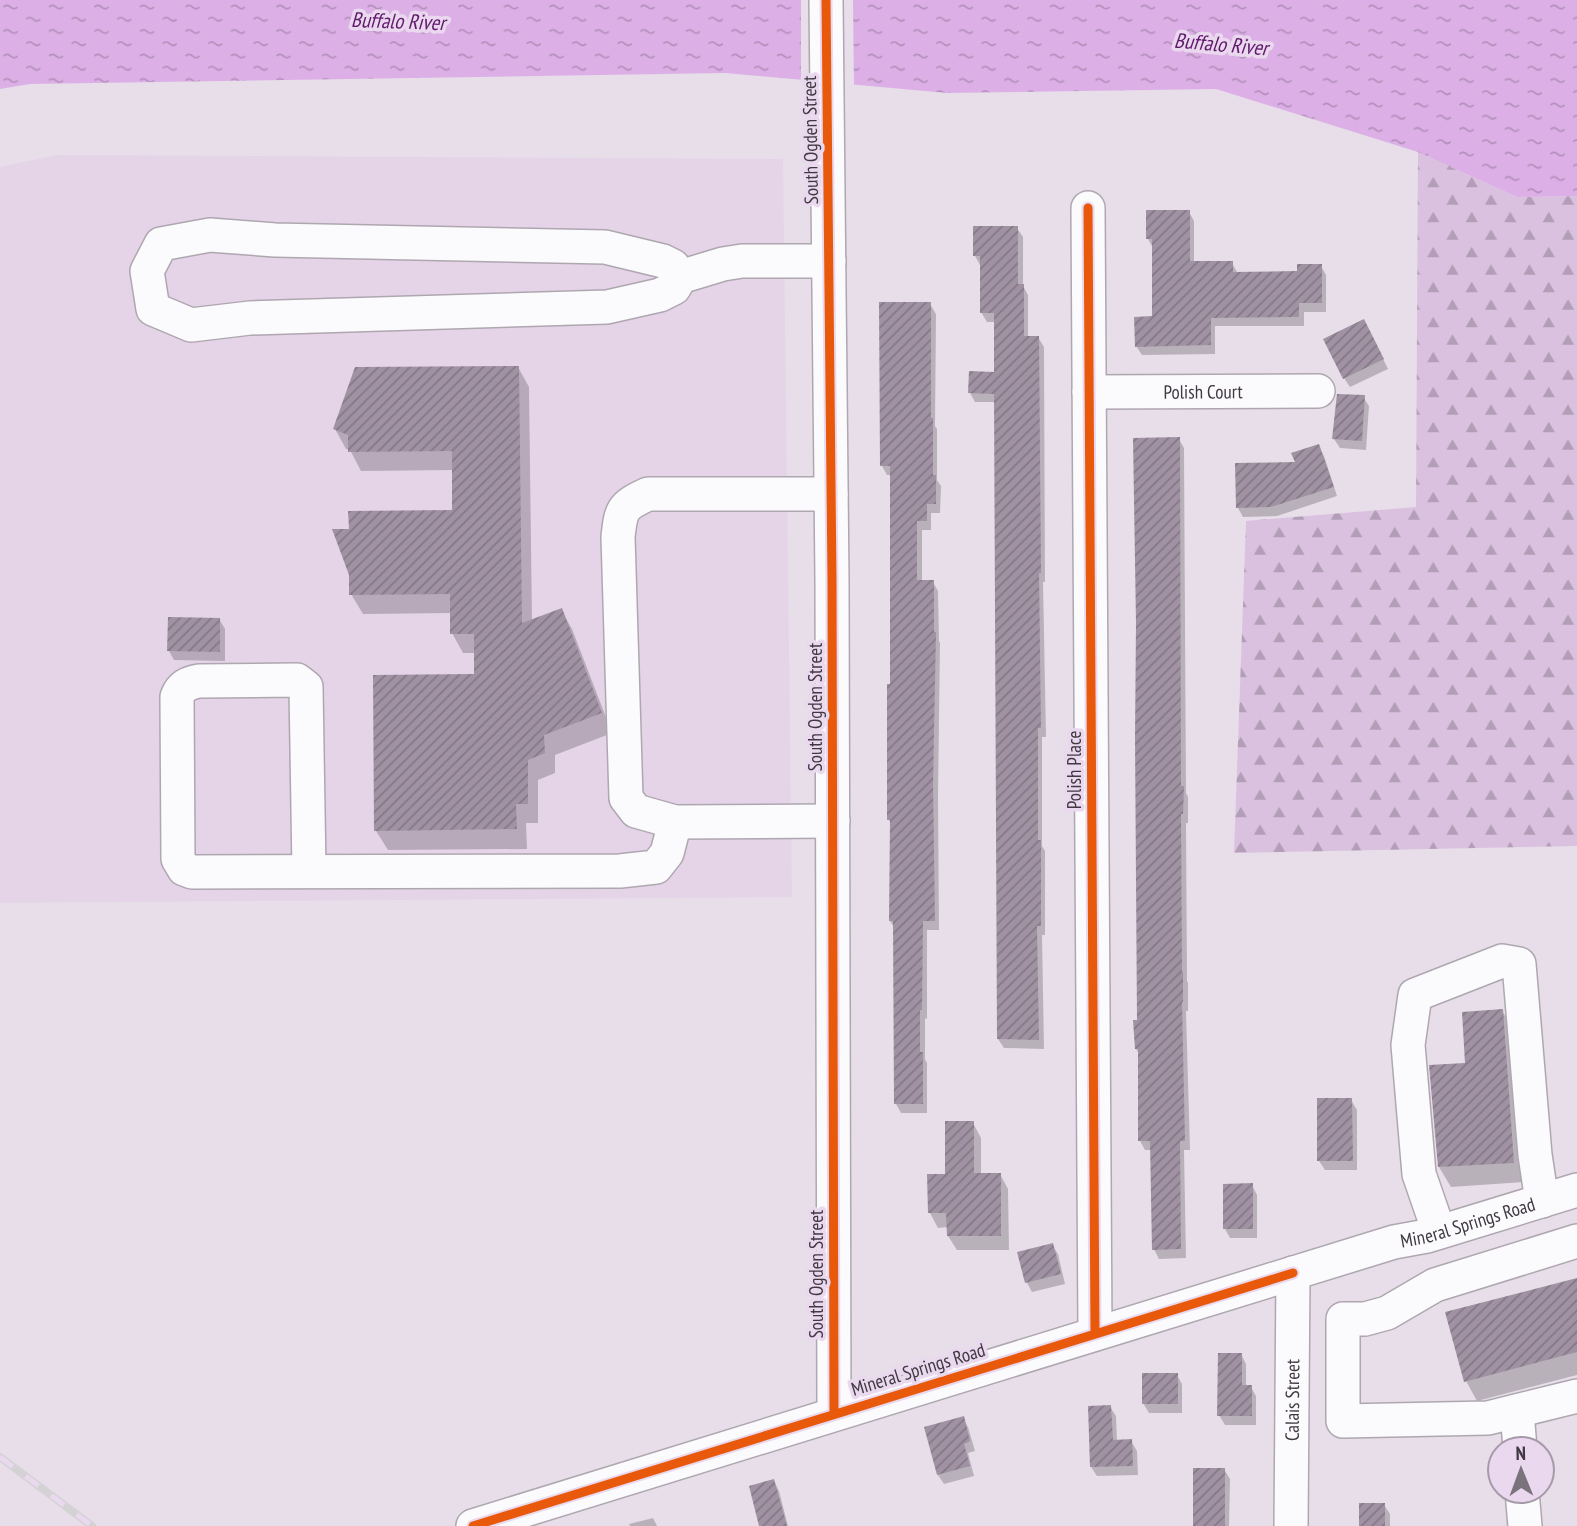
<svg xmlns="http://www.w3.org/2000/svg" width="1577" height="1526" viewBox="0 0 1577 1526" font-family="'PT Sans Narrow',sans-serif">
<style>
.built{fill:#e5d4e8}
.forest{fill:url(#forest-firs)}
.water{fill:url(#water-ripples)}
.pier{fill:#e7dee9}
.shadow{fill:#0003}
.building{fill:url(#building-hatch)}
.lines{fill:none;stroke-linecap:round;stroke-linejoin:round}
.minor-casing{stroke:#aea7b0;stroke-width:36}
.minor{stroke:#fbfafc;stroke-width:33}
.rail-casing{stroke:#d5d2d5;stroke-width:8}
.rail{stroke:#ead9ee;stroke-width:5;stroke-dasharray:16;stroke-linecap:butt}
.cycleway-casing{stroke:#ead9ee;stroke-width:13}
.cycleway{stroke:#e8590c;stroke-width:9}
.labels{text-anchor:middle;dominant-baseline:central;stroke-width:7;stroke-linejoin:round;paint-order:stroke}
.street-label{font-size:19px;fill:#403941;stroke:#ead9ee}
.water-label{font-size:21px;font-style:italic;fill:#60196d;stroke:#ead9ee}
</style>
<defs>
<pattern id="forest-firs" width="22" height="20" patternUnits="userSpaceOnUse" patternTransform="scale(1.75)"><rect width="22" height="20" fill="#dbc1e0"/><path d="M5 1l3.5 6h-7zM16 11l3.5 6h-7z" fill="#b39eb7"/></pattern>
<pattern id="water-ripples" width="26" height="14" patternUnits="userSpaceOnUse" patternTransform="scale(1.75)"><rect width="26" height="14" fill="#dcb0e6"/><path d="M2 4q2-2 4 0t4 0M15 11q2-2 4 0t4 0" fill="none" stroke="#b490bc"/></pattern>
<pattern id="building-hatch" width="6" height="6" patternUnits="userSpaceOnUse" patternTransform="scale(1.75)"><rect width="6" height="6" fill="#a092a3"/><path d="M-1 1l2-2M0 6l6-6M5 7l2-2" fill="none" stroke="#847886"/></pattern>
</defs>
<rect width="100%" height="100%" fill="#e7dee9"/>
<path class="built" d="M57,155L783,159L792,897L0,903V167Z"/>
<path class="forest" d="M1418,152L1517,197L1577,196V846L1234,853L1246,521L1416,507Z"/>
<path class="water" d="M0,0H1577V196L1517,197L1418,152L1216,89L947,93L725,73L30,84L0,89Z"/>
<path class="pier" d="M801,0H853L854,88L801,84Z"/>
<path class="shadow" d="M1189,212L1194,221V263H1232L1237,272L1299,273L1321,266L1326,275V312H1304V326H1215V354L1142,355L1136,346L1154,318L1153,248L1148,239Z
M1017,228L1023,237V286L1028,295V337H1038L1044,347L1045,582H1043L1046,737H1042V846L1045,851V935H1042L1044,1049L1004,1048L998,1039L996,402H975L970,393L995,374V322H987L981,312L980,265L975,256Z
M930,304L936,314L935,426L937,429V480L941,486L940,513H931V530H922V582H933L938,591L939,641L940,643L938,795L939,930H927V1019L925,1018V1059L927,1063V1113H901L896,1104L895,929L890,921L891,824L889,820L892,686V475H887L882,466Z
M1369,330L1388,369L1350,387L1344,378Z
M518,367L529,387L532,621L561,610L572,629L612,733L555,755V773L538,780V823H526L527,849L388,850L376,831L476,675V653H463L452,633V613L363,614L351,594L350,531L454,512V470L361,471L350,450L346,449L335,429Z
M1363,397L1369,406L1366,450L1340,448L1334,439Z
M1179,439L1184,448L1186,793L1188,797V823H1186L1187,981L1188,983V1011H1186L1190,1150H1184L1186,1258L1159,1259L1154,1249L1152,1150H1145L1140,1141V1055L1136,1049Z
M1318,446L1324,456L1337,496L1277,516L1243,517L1238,508L1297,464Z
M219,619L225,629V661L174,660L169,651Z
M1502,1011L1514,1030L1524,1182L1451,1187L1439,1167L1467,1064Z
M1351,1100L1357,1110V1170H1325L1319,1161Z
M973,1123L981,1138V1174H1000L1008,1189L1009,1250H957L948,1236V1227L938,1228L930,1213Z
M1252,1185L1257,1195V1238H1230L1225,1229Z
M1052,1245L1058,1254L1065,1284L1032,1292L1027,1283L1019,1253Z
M1577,1280V1375L1477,1401L1466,1381Z
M1241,1354L1246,1364V1387H1251L1256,1396V1425H1225L1219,1415Z
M1177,1375L1182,1384V1413H1149L1143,1403Z
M1110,1407L1116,1416L1117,1442L1131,1441L1137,1451L1138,1475L1097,1476L1091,1467Z
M963,1418L968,1427L975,1451L968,1453L974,1476L944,1484L938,1475L926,1428Z
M1224,1469L1230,1479L1229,1526H1194Z
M774,1481L779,1491L788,1526H761Z
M1384,1505L1390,1514V1526H1361Z
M653,1518L657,1526H630L629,1524Z"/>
<path class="building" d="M1146,210H1190V261H1233V272L1297,271V264H1322V303H1299V317L1211,318V345L1135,347L1134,317L1152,316V239H1146Z
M973,226H1018V284H1024V336H1039L1041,573H1039L1041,728H1038V840H1041V926H1037L1039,1040L997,1039L994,394L968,393L969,371L994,372V313H980V256H973Z
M879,302H931V418H933V475H936V504H927V521H917V580H934V632H936L933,784L935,921H923L922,1010H920V1052H923V1104H894L893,921H889L890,820H887V684H890V466H880Z
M1364,319L1384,359L1343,379L1323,339Z
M519,366L522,623L562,608L602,713L544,735L545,753L528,760V804H516L517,829L374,831L373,675L474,674V634H450V594L349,595V575L332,529H349L348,511L452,510V451L348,452V435L333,429L355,367Z
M1337,394L1365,395L1362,441L1332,439Z
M1180,437L1181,786H1184L1183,814H1181L1182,972H1183V1002H1182L1185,1141H1180L1181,1249L1152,1250L1150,1141H1138V1049H1135L1133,1020H1137L1135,738L1136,623L1133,438Z
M1319,444L1334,487L1271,507L1236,508L1235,463L1295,462L1291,453Z
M168,617L220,618V652L167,651Z
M1503,1009L1514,1163L1438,1167L1429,1065L1465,1063L1462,1012Z
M1317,1098H1352L1353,1161H1317Z
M945,1121H974V1173H1001V1236H947L946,1213H928L927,1174H945Z
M1253,1183V1229H1223V1184Z
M1053,1243L1061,1274L1025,1283L1017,1252Z
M1577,1278V1352L1464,1382L1445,1312Z
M1218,1353H1242V1385H1252V1416H1217Z
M1142,1373H1178V1404H1142Z
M1111,1405L1113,1440L1132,1439L1133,1466L1090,1467L1088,1406Z
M964,1416L970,1441L964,1444L970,1466L937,1475L924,1427Z
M1193,1468H1225V1526H1193Z
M774,1479L787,1526H759L749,1486Z
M1359,1503H1385V1526H1359Z"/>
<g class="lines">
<g class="minor-casing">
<g id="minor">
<path d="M826,0L832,580L834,1413"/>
<path d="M1088,208L1095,1333"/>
<path d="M680,277L673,266L663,261L605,247L275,240L210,235L161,244L147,271L153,309L191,325L250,318L607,307L660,295L674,288L680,277L723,264L742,261H829"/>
<path id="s1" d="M1089,392L1318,391"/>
<path d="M831,494H648C622,506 621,509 618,537L626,798L636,811L675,822L833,821"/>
<path d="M309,871L306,687L297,680L199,681C188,683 181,686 177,697L178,859L184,869L192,872L620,871L656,867L667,853L675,822"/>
<path d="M1439,1232L1419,1174L1408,1045L1415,995L1502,961L1519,964L1535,1155L1542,1201"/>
<path d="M1577,1241L1435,1285L1387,1313L1365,1319H1343V1421L1488,1418L1577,1396"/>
<path d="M1517,1411L1520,1449"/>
<path d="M1522,1491L1525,1526"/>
<path id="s2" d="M473,1526L1394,1242L1427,1236L1577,1190"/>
<path id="s3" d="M1291,1526L1293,1273"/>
</g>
</g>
<use href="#minor" class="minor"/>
<g class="rail-casing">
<path id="rail" d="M0,1457L92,1526"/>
</g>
<use href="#rail" class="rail"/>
<g class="cycleway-casing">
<path id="cycleway" d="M826,0L832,580L834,1413
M1088,208L1095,1333
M473,1526L1293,1273"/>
</g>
<use href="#cycleway" class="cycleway"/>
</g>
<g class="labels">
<g class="street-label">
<text transform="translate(810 140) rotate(-91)">South Ogden Street</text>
<text stroke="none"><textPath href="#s1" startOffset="114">Polish Court</textPath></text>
<text transform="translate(815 707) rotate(-90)">South Ogden Street</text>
<text transform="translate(1074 770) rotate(-90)">Polish Place</text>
<text stroke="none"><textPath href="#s2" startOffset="1040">Mineral Springs Road</textPath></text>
<text transform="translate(816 1274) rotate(-90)">South Ogden Street</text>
<text transform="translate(918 1369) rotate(-17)">Mineral Springs Road</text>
<text stroke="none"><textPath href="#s3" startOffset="126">Calais Street</textPath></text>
</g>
<g class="water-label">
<text transform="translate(398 21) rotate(2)">Buffalo River</text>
<text transform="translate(1221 44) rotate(5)">Buffalo River</text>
</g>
</g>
<g transform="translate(1521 1470) rotate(359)"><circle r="33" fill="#ead9ee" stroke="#a699a9" stroke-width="2"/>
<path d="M0-5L12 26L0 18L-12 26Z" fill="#7a737c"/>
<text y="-10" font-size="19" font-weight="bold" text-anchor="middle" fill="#403941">N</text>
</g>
</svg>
